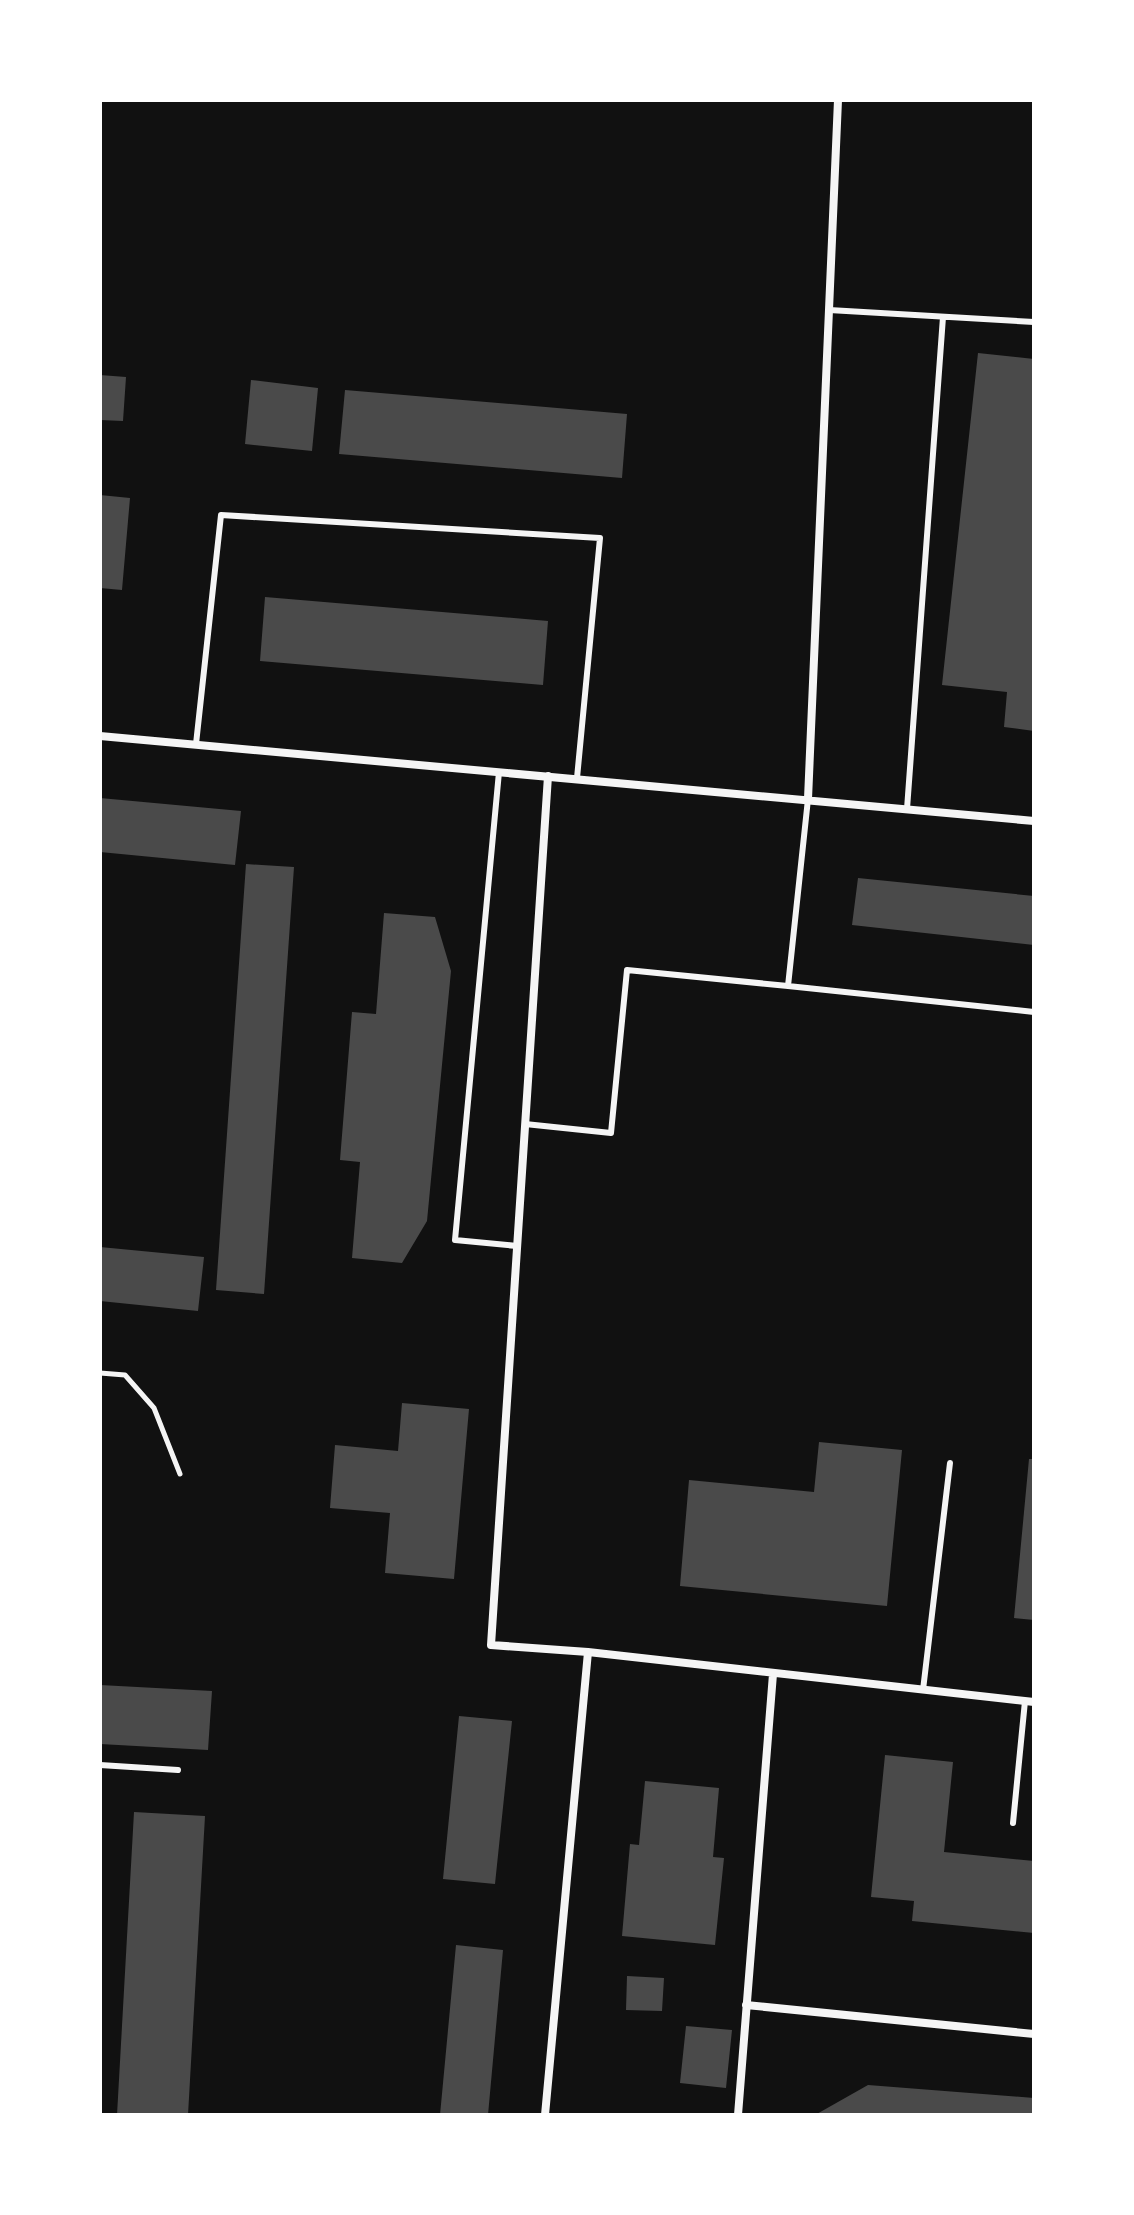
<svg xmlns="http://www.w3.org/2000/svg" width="1134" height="2215" viewBox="0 0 1134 2215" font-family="Mulish,sans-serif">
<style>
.building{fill:#4a4a4a}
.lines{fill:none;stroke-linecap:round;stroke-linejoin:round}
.path{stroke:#f5f5f5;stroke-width:5}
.service{stroke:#f5f5f5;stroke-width:6}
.minor{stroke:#f5f5f5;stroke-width:8}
</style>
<rect width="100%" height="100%" fill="#111"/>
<path class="building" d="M978,353L1034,359V731L1004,727L1007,692L942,685Z
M100,375L126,377L123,421L100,420Z
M251,380L318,388L312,451L245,444Z
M345,390L627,414L622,478L339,454Z
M100,495L130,498L122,590L100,588Z
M265,597L548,621L543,685L260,661Z
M100,798L241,811L235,865L100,852Z
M246,864L294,867L264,1294L216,1290Z
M858,878L1034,896V945L852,925Z
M384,913L435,917L451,971L427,1221L402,1263L352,1258L360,1162L340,1160L352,1012L376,1014Z
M100,1247L204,1257L198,1311L100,1301Z
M402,1403L469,1409L454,1579L385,1573L390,1513L330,1508L335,1445L398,1451Z
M819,1442L902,1450L887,1606L680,1586L689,1480L814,1492Z
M1029,1459H1034V1620L1014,1618Z
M100,1685L212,1691L208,1750L100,1744Z
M459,1716L512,1721L495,1884L443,1879Z
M885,1755L953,1762L944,1852L1034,1861V1933L912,1921L914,1901L871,1897Z
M645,1781L719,1788L713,1857L724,1858L715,1945L622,1936L630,1844L639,1845Z
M134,1812L205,1816L188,2115H117Z
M456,1945L503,1950L488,2115H440Z
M627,1976L664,1978L662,2011L626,2010Z
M686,2026L732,2030L726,2088L680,2083Z
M868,2085L1034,2098V2115H815Z"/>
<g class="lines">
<path class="path" d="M100,1373L125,1375L154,1408L180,1474"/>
<path class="service" d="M829,310L1034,322
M196,744L221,515L600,538L577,778
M499,772L455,1240L517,1246
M808,799L788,986L1034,1012
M907,809L943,317
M525,1124L611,1133L627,970L788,986
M923,1690L950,1463
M100,1765L178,1770
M1013,1823L1025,1701"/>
<path class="minor" d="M100,736L1034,821
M548,776L491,1645L588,1652L1034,1702
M808,799L838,100
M746,2005L1034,2034
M545,2115L588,1652
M738,2115L773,1674"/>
</g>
<rect width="1134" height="2215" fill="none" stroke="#ffffff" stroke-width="204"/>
</svg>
